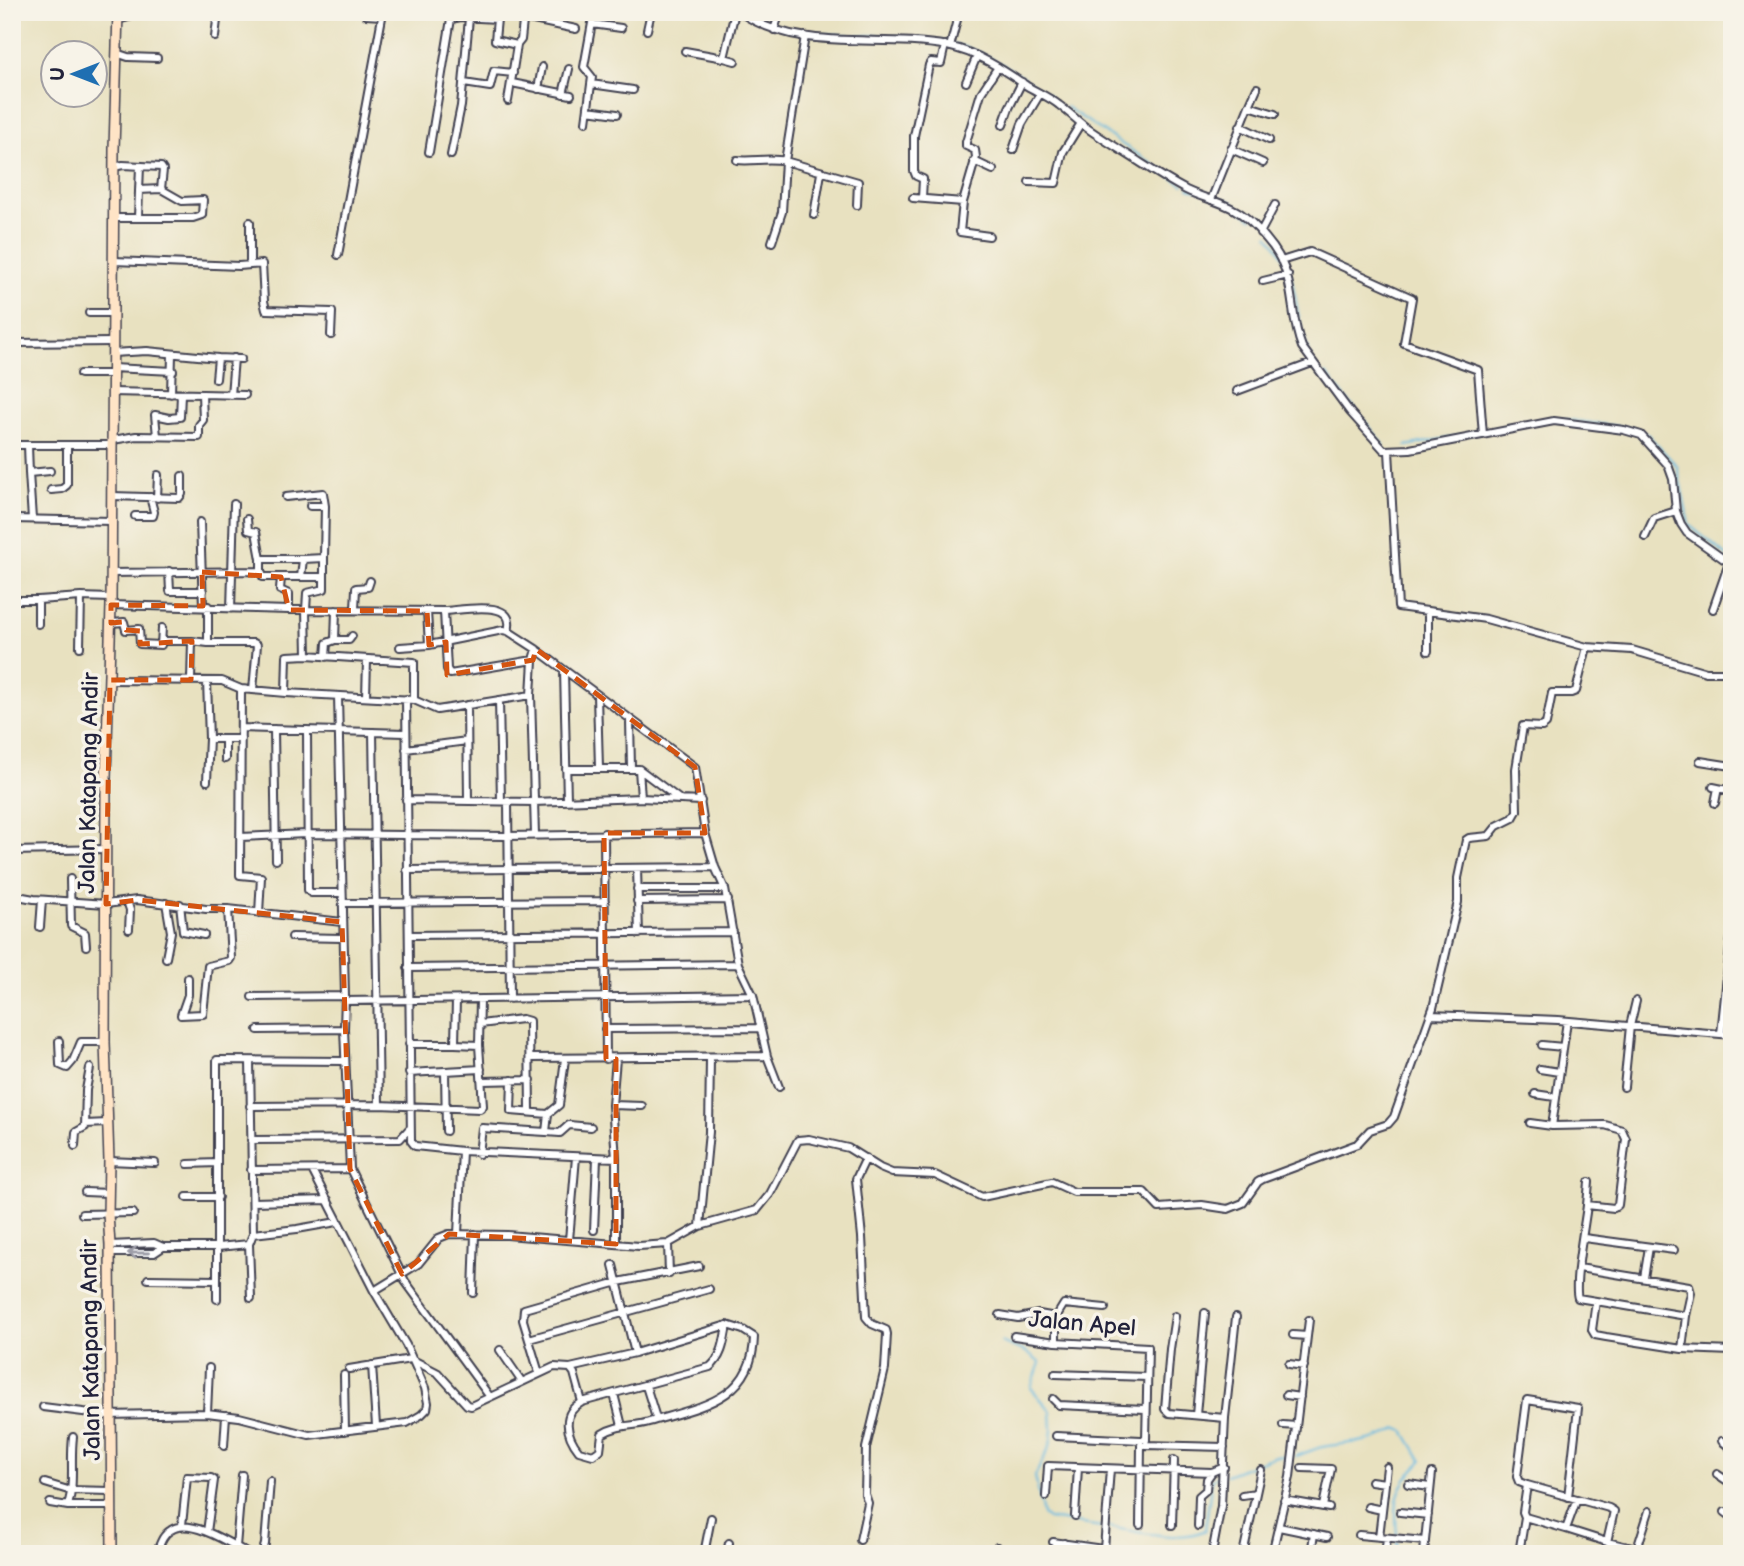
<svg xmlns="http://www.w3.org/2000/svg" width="1744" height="1566" viewBox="0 0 1744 1566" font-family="'Balsamiq Sans',sans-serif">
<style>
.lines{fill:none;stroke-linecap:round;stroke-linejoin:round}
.stream{stroke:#65b9e1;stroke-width:2}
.street-casing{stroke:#403f4f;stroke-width:10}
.secondary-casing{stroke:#403f4f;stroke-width:12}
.street{stroke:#fff;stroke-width:6}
.secondary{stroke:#ffe4c6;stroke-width:9}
.oneway{stroke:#9c9ca7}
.marked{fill:none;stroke:#d45411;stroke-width:5;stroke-dasharray:14 9;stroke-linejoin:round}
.labels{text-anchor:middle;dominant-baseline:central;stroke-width:7;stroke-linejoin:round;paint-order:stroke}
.street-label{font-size:23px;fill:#22223b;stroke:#f7f3e8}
</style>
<rect width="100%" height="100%" fill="#f7f3e8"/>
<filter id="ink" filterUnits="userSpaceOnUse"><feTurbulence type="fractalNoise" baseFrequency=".0143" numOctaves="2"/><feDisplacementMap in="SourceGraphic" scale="14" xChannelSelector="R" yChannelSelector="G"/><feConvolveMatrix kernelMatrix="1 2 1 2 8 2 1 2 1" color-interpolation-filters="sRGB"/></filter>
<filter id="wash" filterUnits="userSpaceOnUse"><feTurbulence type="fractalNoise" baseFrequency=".00686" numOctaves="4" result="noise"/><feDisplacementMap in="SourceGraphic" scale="28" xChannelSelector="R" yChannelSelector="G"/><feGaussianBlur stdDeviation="1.57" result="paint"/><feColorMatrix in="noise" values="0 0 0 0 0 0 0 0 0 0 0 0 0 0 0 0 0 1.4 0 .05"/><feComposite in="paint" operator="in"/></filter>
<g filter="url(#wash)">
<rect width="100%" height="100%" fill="#e8e1c0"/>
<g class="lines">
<path class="stream" d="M750,12L772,25
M808,34L895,36L945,42
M954,44C989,53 1021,75 1050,96
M1066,107L1184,185
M1189,188L1210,194
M1216,196L1232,202L1252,219
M1268,235C1301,270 1291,309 1308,350
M1326,374L1384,445
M1554,418L1630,428L1648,435L1677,466L1689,525L1732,560
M1485,431L1531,422
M1406,446L1480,432
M1001,1342L1026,1352L1040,1363L1031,1388L1051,1411L1052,1430L1050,1446L1035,1476L1043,1515L1048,1519L1102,1527
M1295,1456C1304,1454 1313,1449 1322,1447C1348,1442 1374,1444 1397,1428L1404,1431L1422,1461C1396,1487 1394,1499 1397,1535
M1226,1475L1276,1456L1290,1457
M1108,1527C1136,1531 1180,1543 1205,1530L1212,1479L1220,1476
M1397,1554V1541
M1565,1554L1570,1549H1592L1608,1554"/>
</g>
</g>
<g filter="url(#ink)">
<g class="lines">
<g class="street-casing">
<path id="street" d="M740,12C799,54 880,33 947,46C977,52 1002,69 1027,86C1037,92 1049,97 1059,105C1067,111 1075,118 1083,125C1100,138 1123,151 1141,163C1155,172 1171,182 1186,190C1202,198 1220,201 1235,210C1250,218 1263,234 1273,247C1297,280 1288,313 1302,347L1350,412L1384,450L1410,449L1554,421L1624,430L1641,435L1668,465L1673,479L1676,511L1681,524L1687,533L1732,565
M366,15L382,16
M524,18L576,29
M497,19L495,40L517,45L521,40L524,12
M118,20L146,12
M592,24L621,28
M647,30L651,12
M774,30L780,12
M805,36L785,161L858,182L857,205
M215,37L218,12
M950,47L959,12
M685,51L724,58L735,12
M116,53L128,57L157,58
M724,58L735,61
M966,82L977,56
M464,83L490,87L494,71L513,73
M512,83L571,95
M591,84L633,90
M538,89L542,67
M563,94L569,69
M508,101L517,45
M1249,106L1257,88
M588,110L617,114
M586,122L592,77L584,67L594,12
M1003,125L1009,108L1022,82
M1240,126L1269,140
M1231,149L1263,163
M1013,150L1022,124L1040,94
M429,152L451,19L461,17L497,19L498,12
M451,155L461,106L469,18
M737,160C753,162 769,157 785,161L782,212L772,242
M974,161L993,170
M114,167L123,165L161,167L163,170L161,189
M1029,182L1056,183L1063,152L1081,123
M913,198L963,202L976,157L975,150L966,146V142L981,93L998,67
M922,198L923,179L916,176L914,171V136L929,65L931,62L941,63L945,45
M1211,200L1249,106L1275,114
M963,202L960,232L989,236
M814,215L821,173
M138,217L140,166
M114,218H193L202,215L203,200L182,201L161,189L139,190
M1260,233L1275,205
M338,255L383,12
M114,261L239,266L262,264L264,301L266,310L332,312L331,335
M1281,261L1310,252L1412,298L1404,343L1478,370L1483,435
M250,265V222
M1263,281L1288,275
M89,313H113
M12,343L113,342
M112,353L147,351L218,358L216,379
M218,358L241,359
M112,368L173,371
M80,374H112
M1237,391L1312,363
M112,392L202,394
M171,394L172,354
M231,395L234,358
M157,436L155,415L169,418L180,417L181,394
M113,440L136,436L199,437V425L203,420L202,394L245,395
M12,445H112
M28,445L29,473L50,471
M1389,451L1398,607L1486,619L1587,647L1632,650L1706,672H1732
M29,473L32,519
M51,490L62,489L67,485V445
M112,496L179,498L182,494V476
M286,497L323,493L325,506
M157,498L158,475
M135,516H153L154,512L150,497
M12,519L112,521
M247,519L248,530L256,532L261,559V571
M200,522L203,606
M1645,537L1654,518L1676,511
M324,558V589L307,593L306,610L444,611L447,669L450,674L533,660
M261,559H303
M169,571L170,591H203
M111,573L261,571L263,577H324
M281,577L280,590L289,594V610H306L307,655
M301,577L303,559L324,558L325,506H310
M12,600H38
M111,605L289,610
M231,609L234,504
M355,609L356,588L368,587L370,581
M1713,609L1729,563
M427,611L429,645
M444,611C463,610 518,598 508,631
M111,623L124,622L126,630L139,629L140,644L161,645L162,628
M38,624V600L81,597L111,598
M335,640H349L352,636
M162,641H192
M208,643H254L257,645L253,690
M80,647L81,597
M400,647L429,645L503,630L508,631L536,649L695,767L705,833L715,867L725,889L738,964L753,995L767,1056L779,1087
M1428,651V612
M326,657L327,643L335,640L336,610
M564,671L567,800
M110,680L222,681L241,689L286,693L414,700L437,710L531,695
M191,680L192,641L208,643V606
M207,681L209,739L207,781
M241,689L240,875L261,877L259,913
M286,693L287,656L307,655L414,662V700
M597,695L599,768
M338,696L345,996L344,1029L350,1169L405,1281L490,1397
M366,697L367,660
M406,699L411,1141L415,1146L462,1151
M499,700L501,801
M467,705L468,800
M630,720L631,768
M241,728L405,733
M274,729L276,860
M307,730L308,890L311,893H342
M373,732L379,1105
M209,739H241
M225,740V759
M406,749L467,741
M1700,761L1732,766
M566,769H639L679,799
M639,769L641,798
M1713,787L1732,791
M406,800L534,802L641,798L701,801
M508,801L510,999
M1715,803L1718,788
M604,833L606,1059
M535,835L531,695L533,660L536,649
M240,837L306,834L507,836L705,833
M12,851L106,849
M637,869L639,934
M407,870L715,867
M70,879L71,926L85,933L86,946
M637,889H725
M12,895L34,899L106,904L137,900L206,909H228L231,958L229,961L208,966L203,1014L181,1015L188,995V978
M127,901L130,910L129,929
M637,901L728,900
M166,903L171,932L166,958
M343,903L605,901
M180,904L183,931L204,935
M228,909L342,922
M40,927L42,900
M409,935L733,932
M292,937L342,938
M408,968L738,964
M252,997L345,996
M456,1000L455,1044L479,1045
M345,1001L753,995
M1431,1015L1558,1020L1732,1035
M1567,1021L1552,1126L1605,1125L1622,1130L1626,1139L1618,1205L1614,1208L1587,1205C1585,1224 1573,1284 1578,1298L1686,1316L1691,1293L1689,1286L1579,1268
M480,1024L522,1019L529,1021L530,1112
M605,1029L760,1028
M258,1030L344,1029
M1721,1034L1732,928
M59,1041L60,1065L67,1068L73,1061L81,1042H105
M409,1044H455
M1542,1045L1563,1047
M531,1058L767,1056
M616,1059L612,1105L616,1158
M250,1061L253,1234L249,1244L251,1298
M1540,1069L1559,1072
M445,1071L446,1131
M409,1073L481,1069
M512,1080L511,1111L548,1114L559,1105L565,1059
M482,1081L531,1080
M1624,1087L1630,1026L1636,1001
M1535,1094L1555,1097
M612,1105L642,1106
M250,1106L379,1105L480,1109L483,1106L479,1045L480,1000
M1530,1123L1552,1126
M85,1124L108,1123
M546,1132L560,1133L569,1125L591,1127
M251,1140L400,1139L409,1129
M75,1146L76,1132L85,1127L86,1090L90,1068
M479,1154L482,1128L546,1132L548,1114
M109,1161L155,1163
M188,1164L217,1163
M251,1170L350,1169
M85,1192L108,1193
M187,1197H218
M253,1202L328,1200
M1587,1205L1589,1182
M82,1214L133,1213
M700,1226L709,1132L710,1058
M594,1230L597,1158
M253,1234L297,1229L337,1222
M458,1234L462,1151L616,1158V1244
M1584,1238L1674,1250
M569,1240L576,1157
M668,1244L669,1274
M110,1245L154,1243L163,1247H218L249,1244
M110,1253H154L163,1247
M613,1265L635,1353
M1644,1278L1649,1247
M148,1279L217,1280
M374,1291L418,1264L439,1238L449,1234L507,1235L639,1246L668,1244L700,1226L757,1210L770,1194L798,1140L809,1139L848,1148L880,1168L892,1173L935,1175L982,1197L1052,1182L1074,1192H1144L1159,1208L1202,1205L1228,1209L1243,1203L1258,1182L1263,1179L1357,1144L1370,1130L1388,1124L1394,1117L1433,1008L1458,902V878L1466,840L1469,838L1489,836L1497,826L1513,818L1517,811L1516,769L1523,726L1542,727L1546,724L1552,693H1571L1576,691L1587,647
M473,1293L475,1234
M217,1299V1060L345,1061
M1596,1301L1592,1330L1595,1335L1606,1337L1682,1349L1686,1316
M1000,1315L1018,1318L1039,1314L1056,1317
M1175,1316L1170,1349L1165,1409L1169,1413L1225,1418
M1293,1335L1307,1336
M1014,1336L1056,1342L1148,1347L1146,1440
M529,1339L709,1289
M1056,1342V1317L1064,1304L1105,1308
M1682,1349L1732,1351
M500,1350L522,1382
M1289,1364L1304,1366
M372,1365L376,1426
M349,1369L411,1359L438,1373L467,1405L471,1406L554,1367L570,1368L574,1373L582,1402C561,1413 566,1435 579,1451L593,1455L600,1450L602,1434C617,1424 633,1427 649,1422C699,1407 753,1400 754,1337L743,1330L727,1325L635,1353L570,1368
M539,1373L523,1320L524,1309L618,1282L699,1266
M1055,1374L1147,1377
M344,1375L345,1431
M646,1386L656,1418
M614,1394L622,1426
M1286,1395L1300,1397
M1053,1399L1059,1405L1145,1409
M582,1402L710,1367C723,1356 724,1341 727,1325
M43,1407L107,1415L207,1413L239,1417L309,1435L407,1423L421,1415L427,1409L428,1403L425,1388L406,1345L374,1291L312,1170
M207,1413L209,1368
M1196,1415L1205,1313
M1283,1425L1296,1426
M1056,1436L1141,1440
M73,1437C70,1462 75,1482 68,1506H112
M1722,1441L1732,1449
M1146,1445L1224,1447
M224,1446L226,1415
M1302,1468L1331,1469L1323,1506
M1717,1474L1732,1484
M1371,1481L1385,1483
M45,1483L68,1490L111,1491
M1408,1484L1430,1487
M1527,1485L1609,1508L1614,1511L1607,1542
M1242,1495L1256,1493
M1046,1496L1048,1466L1212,1472L1224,1467
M1577,1499L1566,1529L1607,1542L1658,1554
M1284,1500L1329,1508
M50,1503L68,1506
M1368,1507L1382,1510
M1400,1512L1428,1515
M1725,1512L1732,1517
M1075,1516L1078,1468
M182,1525L187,1477L211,1478L214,1480L207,1532
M1140,1525L1141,1445
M1172,1525L1174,1460
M1198,1526L1199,1496L1206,1490L1207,1479L1212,1472
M1279,1527L1327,1537
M1566,1529L1525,1517L1523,1512L1527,1485L1519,1482L1517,1477L1527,1400L1578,1408L1568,1497
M1359,1535L1425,1541L1424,1554
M1379,1537L1387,1467
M860,1540L868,1503L865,1494L866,1448L885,1369L887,1334L886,1330L872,1324L866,1317L862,1237L856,1179L866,1158
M1425,1541L1432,1473
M1053,1542L1124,1552V1554
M236,1547L242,1475
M1520,1547L1525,1517
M1104,1549L1110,1469
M1637,1549L1649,1511
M156,1554C160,1545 162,1535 171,1530C190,1517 231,1544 249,1554
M262,1554L265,1544L270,1481
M704,1554L711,1518
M727,1554L729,1543
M996,1554L997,1547
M1062,1554L1064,1543
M1212,1554L1221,1506L1225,1418L1236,1317
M1243,1554L1261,1470
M1272,1554L1290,1477L1309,1320
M1311,1554L1314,1534
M1385,1554L1387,1538"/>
</g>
<g class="secondary-casing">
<path id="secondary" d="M112,1554L110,1245L108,1214L109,1161L105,1042L106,779L111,605L114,149L118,12"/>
</g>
<use href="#street" class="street"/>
<use href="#secondary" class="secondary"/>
</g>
<defs><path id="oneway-shaft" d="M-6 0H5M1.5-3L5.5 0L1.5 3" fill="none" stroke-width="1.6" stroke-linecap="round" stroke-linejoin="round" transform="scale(1.75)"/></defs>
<use class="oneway" href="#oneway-shaft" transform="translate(138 1253) rotate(180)"/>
</g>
<path class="marked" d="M202,572L281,577L289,610L427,611L429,645L446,642L447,675L533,660L536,649L695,767L705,833H604L606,1059H616V1244L449,1234L402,1274L350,1169L342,922L137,900L106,904L110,680H191L192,641L140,644V631L126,630L122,622L111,623V605L203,606Z"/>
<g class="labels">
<g class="street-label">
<text transform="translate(89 783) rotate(-89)">Jalan Katapang Andir</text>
<text transform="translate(1082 1324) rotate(5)">Jalan Apel</text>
<text transform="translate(91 1350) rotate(-91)">Jalan Katapang Andir</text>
</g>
</g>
<rect width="1744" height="1566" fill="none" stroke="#f7f3e8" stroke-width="42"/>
<g transform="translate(74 74) rotate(270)"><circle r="33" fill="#f7f3e8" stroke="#a29fa3" stroke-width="2"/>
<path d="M0-5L12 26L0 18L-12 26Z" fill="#1f6fb2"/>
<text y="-10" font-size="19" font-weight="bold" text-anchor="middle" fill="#22223b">U</text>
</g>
</svg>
